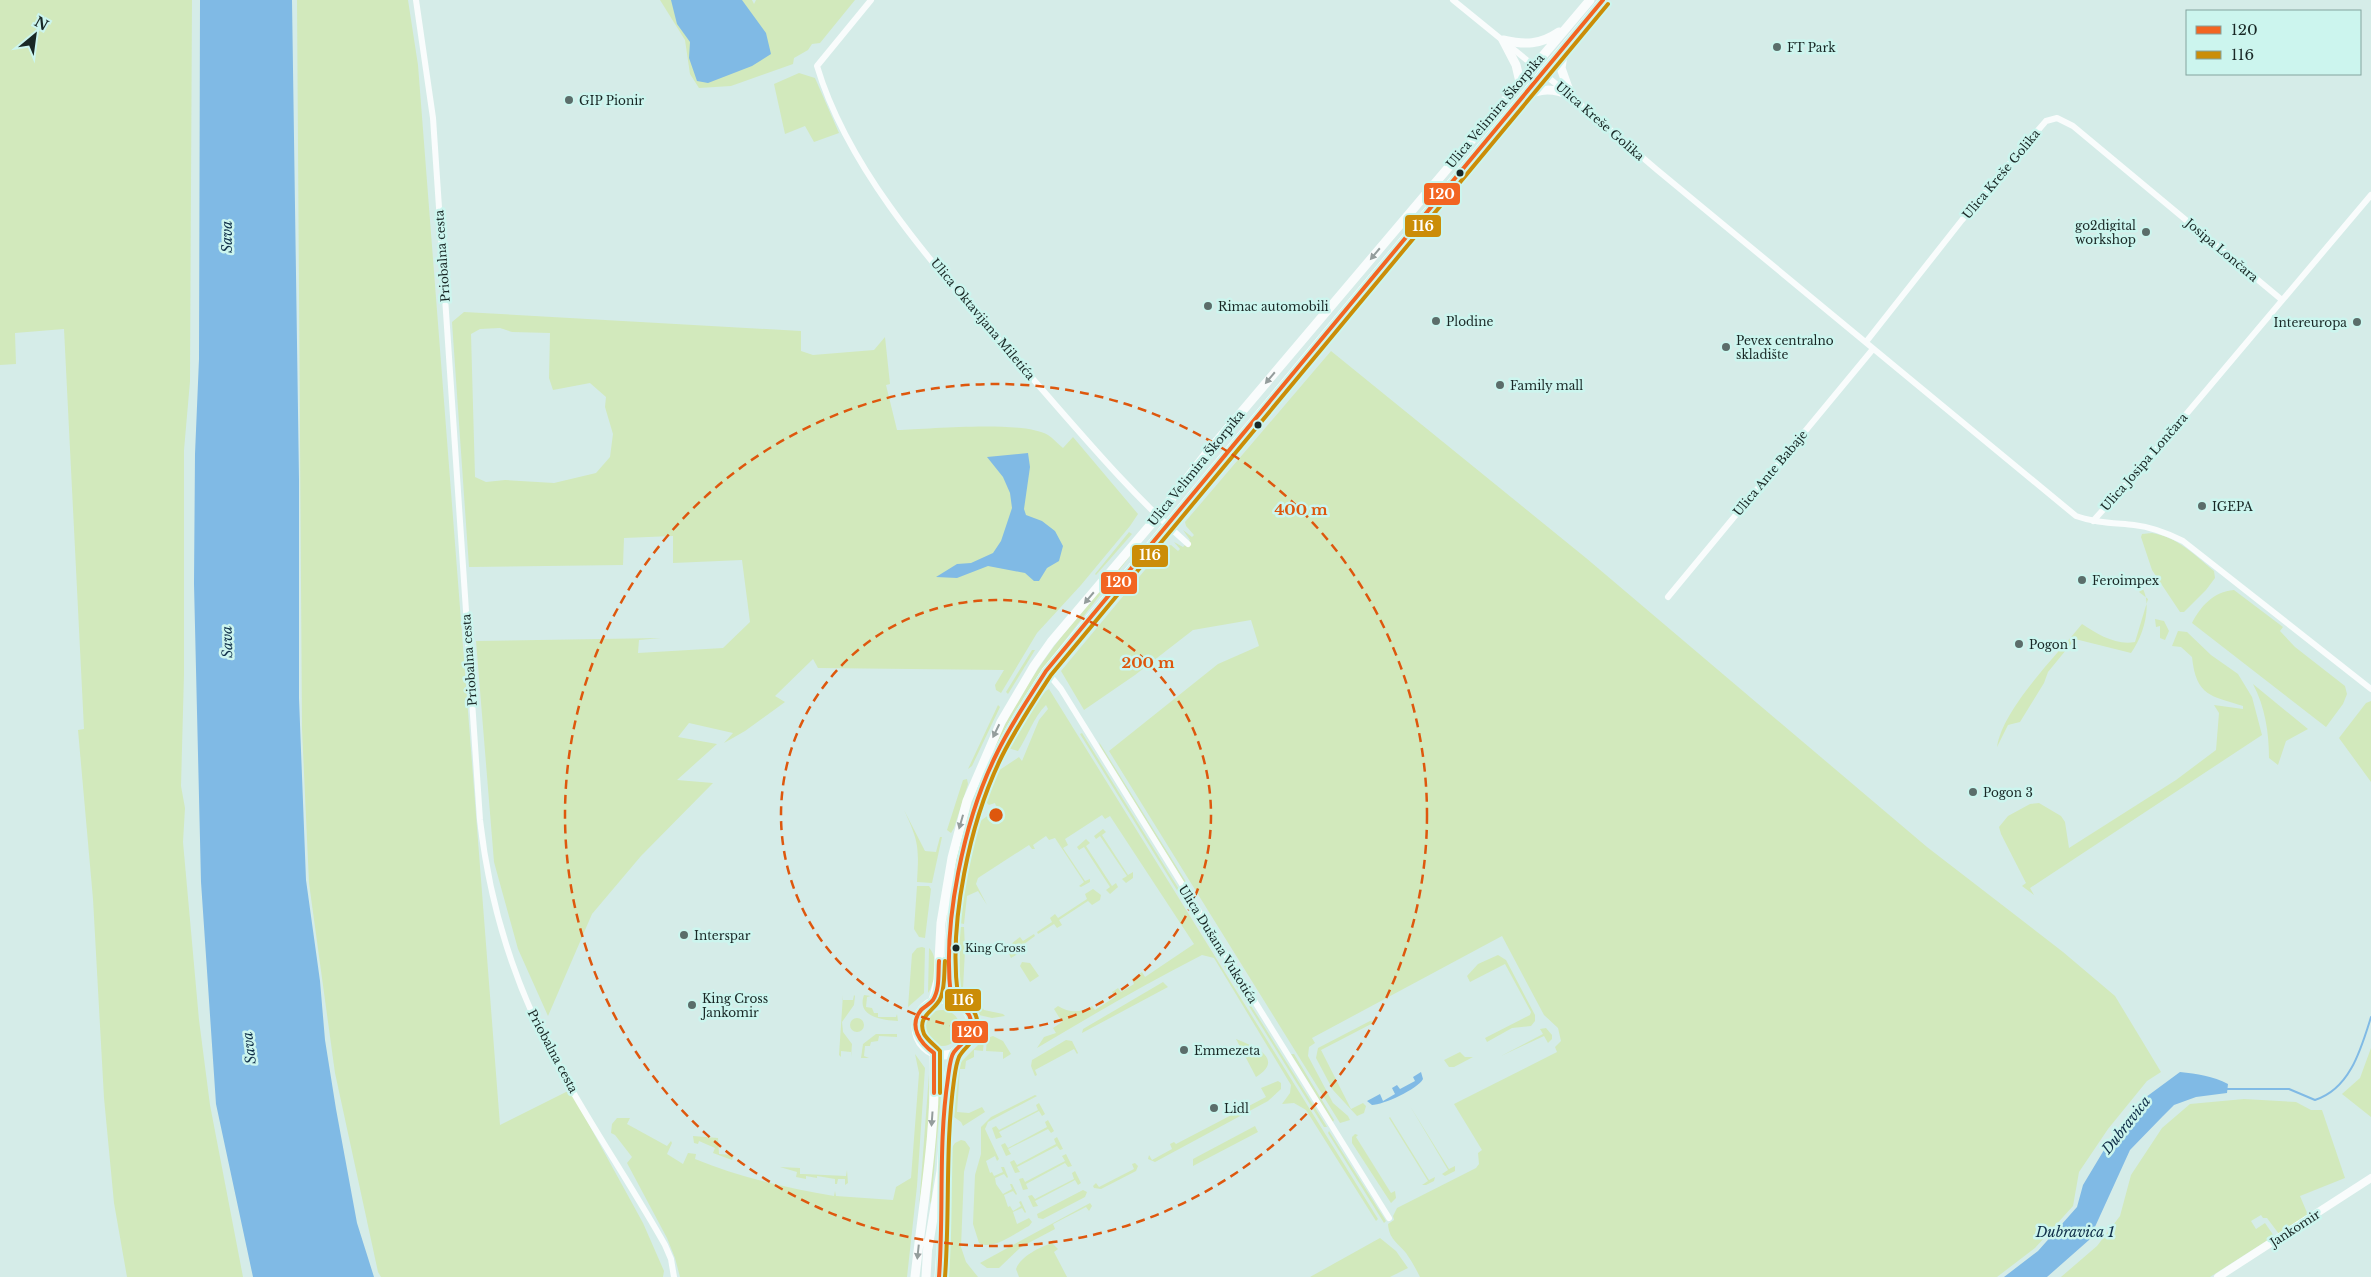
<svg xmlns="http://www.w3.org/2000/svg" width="2371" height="1277" viewBox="0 0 2371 1277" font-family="'Libre Baskerville',serif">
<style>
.green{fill:#d2e9bc;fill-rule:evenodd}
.water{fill:#80bae5}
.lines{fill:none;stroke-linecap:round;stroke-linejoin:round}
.stream{stroke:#80bae5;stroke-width:2}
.minor{stroke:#f9fcfc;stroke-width:6}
.tertiary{stroke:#f9fcfc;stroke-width:8}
.secondary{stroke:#f9fcfc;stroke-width:9}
.bus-1-casing{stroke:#ccf5ee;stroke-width:8}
.bus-2-casing{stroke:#ccf5ee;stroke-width:8}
.bus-1{stroke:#f26522;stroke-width:4}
.bus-2{stroke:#cb8d08;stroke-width:4}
.oneway{fill:#949d9c}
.ring{fill:none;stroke:#de570d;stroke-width:2.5;stroke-dasharray:9 6}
.poi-dot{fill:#5b6d6a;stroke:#ccf5ee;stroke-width:2}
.bus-dot{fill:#192826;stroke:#ccf5ee;stroke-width:2}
.labels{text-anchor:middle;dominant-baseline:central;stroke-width:5;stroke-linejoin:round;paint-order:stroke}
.bus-label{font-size:11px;fill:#192826;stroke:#ccf5ee;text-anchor:start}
.poi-label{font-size:12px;fill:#192826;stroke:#ccf5ee;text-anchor:start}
.street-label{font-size:12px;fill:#192826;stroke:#ccf5ee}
.water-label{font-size:14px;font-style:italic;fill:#0f2e48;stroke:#ccf5ee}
.centre{fill:#de570d;stroke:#ccf5ee;stroke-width:2.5}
.ring-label{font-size:15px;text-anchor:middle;font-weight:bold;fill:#de570d;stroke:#ccf5ee;stroke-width:5;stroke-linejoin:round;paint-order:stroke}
.line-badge{stroke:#ccf5ee;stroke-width:2}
.badge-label{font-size:14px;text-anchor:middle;font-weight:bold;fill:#fff}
</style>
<rect width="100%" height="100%" fill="#d5ece8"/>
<path class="green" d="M0,0H192L190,381L184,450V674L181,786L185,808L183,842L199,1020L210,1105L243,1277H127L114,1203L104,1098L93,899L78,730L84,729L64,329L15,333L16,364L0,365Z
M297,0H408L418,65L500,1125L570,1090L643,1223L664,1271L663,1277H381L378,1272L335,1073L309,883L302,729Z
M660,0H752L754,4L756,0H855L820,43L812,44L808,50L794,58L793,64L731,86L699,88L690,74L685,40Z
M799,73L815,78L839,133L814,142L805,126L785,134L774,84Z
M464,312L801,331V351L813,355L874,350L885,337L890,384L886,385L897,430C930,429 1021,420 1048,435C1053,438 1058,444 1063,448L1073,437L1138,514L1130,526L1081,585L1037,633L1001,693L996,690L995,685L1004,670L818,668L813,659L775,696L785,702L745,731L724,743L733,733L689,723L678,737L717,744L677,780L713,783L641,856L592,914L548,1016L518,949L494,862L476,641L661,638L639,640L638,653L723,648L750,622L742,560L673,563V536L624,538L623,565L469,567L452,322ZM500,328L512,332L550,333L549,378L553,390L590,383L606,397L605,407L613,434L610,457L596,473L554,483L505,480L486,482L475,477L471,334L480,329Z
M1331,351L1586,558L1927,847L2063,952L2115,996L2161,1072L2147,1081L2108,1129L2079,1172L2073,1206L2035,1248L1997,1277H1420C1416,1269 1411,1260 1406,1253C1397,1242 1389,1239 1388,1224L1394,1220L1393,1216L1397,1208L1476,1168L1479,1164L1478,1153L1482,1150L1454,1104L1557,1052L1555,1047L1561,1041L1558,1028L1544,1015L1502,936L1312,1038L1315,1043L1309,1047L1308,1056L1333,1103L1348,1116L1350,1120L1340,1123L1109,751L1218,664L1259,646L1251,620L1193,630L1135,675L1084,710L1061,671L1164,547L1171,545L1178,551L1180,549L1174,542L1183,547L1190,540L1183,530L1192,537L1194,535L1186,526L1185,522Z
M1129,532L1132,534L1096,575L1095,574Z
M2152,533C2177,537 2195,555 2214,571L2215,578L2206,590L2184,612H2180L2152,570L2141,537L2142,534Z
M1141,542L1039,674L1014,713L995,748L977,794L965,833L948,920H945C958,828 987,743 1040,666C1070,622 1107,582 1141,542Z
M1153,552L1154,553L1056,671V664Z
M2143,589C2152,607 2143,637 2131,653L2075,639L2048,672L2044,683L2020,722L2008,725L1997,747C2003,708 2057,655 2082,624C2097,634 2117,646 2135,642L2148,599L2139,592Z
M2234,590L2283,627L2280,631L2295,647L2345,686L2347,694L2343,704L2326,727L2192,623C2201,606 2213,592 2234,590Z
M2155,619L2164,621L2169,631L2165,640L2160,638V626L2156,627Z
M2178,631L2187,632L2211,655L2238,674L2252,697L2262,735L2030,888L2034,895L2022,886L2026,883L2001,834L1999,827L2008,816L2030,804L2039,803L2061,816L2065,822L2069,848L2176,780L2216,750L2219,713L2214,705L2243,709V706C2211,696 2196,696 2192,657L2181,647L2172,646Z
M1032,650H1035L1008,694L1006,692Z
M2253,684L2308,729L2286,741L2278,765L2269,758C2269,732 2265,707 2253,684Z
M1049,689L1378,1219L1376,1221L1306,1110L1294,1103L1282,1104L1290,1093L1291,1085L1214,958L1202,955C1145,984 1091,1016 1037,1048L1044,1037L1056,1033L1053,1028L1062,1022L1054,1009L1058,1006C1069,1013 1081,1013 1092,1006L1095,1010L1115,997L1112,992L1118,988L1121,992L1134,984L1132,979L1142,972L1145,977L1194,944L1110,816L1105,819L1102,815L1065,839L1068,845L1063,848L1085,881L1090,879V882L1081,887L1079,886L1084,882L1055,838L1049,840L1046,836L1033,845L1035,849H1032L1029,845L978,878L976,884L987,905L978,891L967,896L964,924L959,923L969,860L979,822L997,809L995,803L989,805L986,802L998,771L1019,757L1022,761L1039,720L1048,709L1046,705C1033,718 1028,736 1018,751L1008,748C1016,736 1038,694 1049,689Z
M2371,701V782L2339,738L2366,703Z
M998,705L1000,707L972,766L968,769Z
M1082,733L1208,936L1206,937L1080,734Z
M1099,742L1196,898L1185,884L1100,746Z
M967,779L968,784L954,828L951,833L947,830L963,780Z
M904,810L925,851L936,852L940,837H942L932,883L917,882C919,847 919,842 904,810Z
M1103,829L1106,832L1102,835L1128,875L1133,872V878L1126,883L1122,879L1127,876L1100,836L1096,839L1094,836Z
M1086,839L1090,843L1086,846L1112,886L1116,883L1118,887L1110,894L1106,890L1110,887L1084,847L1079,850L1077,847Z
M917,886H929L931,889L925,938L919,937L914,929Z
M1093,889L1101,895L1100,900L1092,905L1088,901L1059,920L1062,925L1057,928L1054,924L1038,934L1037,932L1052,922L1050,918L1055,914L1058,918L1087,899L1085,894Z
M964,927L965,950L963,989L971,992L984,1010L1003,1014L1005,1016L992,1018L979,1015L961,993L958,979L960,956L959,927Z
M1034,934L1035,936L1024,944L1027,948L1011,958C1005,947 1012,943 1020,937L1023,941Z
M922,947L925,948L924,993L908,1007L912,954L917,948Z
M929,948C939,957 935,983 928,993Z
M1498,955L1506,960L1535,1015V1021L1531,1026L1512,1028L1487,1042L1485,1038L1530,1015L1531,1012L1505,964L1470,982L1467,976L1478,964Z
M1022,962L1030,963L1039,976L1030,982L1020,966Z
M1225,964L1327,1127H1324L1224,966Z
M1163,982L1168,987L1082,1033L1083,1029Z
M843,995V1000H853L854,995L855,996L854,1005L842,1022L843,1032L852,1044L851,1057V1052L841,1051V1057L839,1055Z
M864,995L871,996L867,997L866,1007L872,1008L874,1013H878V1017H896L897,1014L898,1021C883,1020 856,1017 864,995Z
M924 1028a18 18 0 1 1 36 0a18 18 0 1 1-36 0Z
M850 1025a7 7 0 1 1 14 0a7 7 0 1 1-14 0Z
M1370,1021L1375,1022L1321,1050L1351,1109L1363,1103L1366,1106L1364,1113L1357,1116L1333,1090L1316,1058L1318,1048Z
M1546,1028L1552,1035V1039L1548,1043L1544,1036L1501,1056L1543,1034L1540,1029Z
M876,1034H897V1037L879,1036L878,1041L871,1042L870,1046H865L864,1056L869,1058H861L863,1044Z
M993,1036L1003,1041L1011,1054L1003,1059V1052L986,1051L987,1038Z
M984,1039L983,1051L974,1050V1057L966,1061L965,1069H960L957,1112L969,1113L982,1107L985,1112L963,1126L961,1122L954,1117L957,1069L961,1062Z
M1236,1039C1253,1046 1286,1058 1256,1077Z
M1066,1040L1072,1041L1078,1053L1077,1054L1074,1049L1035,1070L1037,1075L1035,1076L1031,1066L1032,1060Z
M2371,1048V1117L2342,1094L2360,1078Z
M1460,1052L1465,1057H1473L1454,1067H1449L1444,1060Z
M915,1054L925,1068L917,1186L907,1277H680L675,1258L667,1238L627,1163L632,1157L615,1135L611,1133L612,1124L617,1118H630L627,1124L667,1146L671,1141L672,1143L667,1154L683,1164L688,1153L696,1154L695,1159C739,1177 786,1188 834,1196L835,1191L836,1196L893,1200L896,1187L911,1178L919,1073Z
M1291,1054H1294L1334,1120L1333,1122Z
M939,1062L944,1063L931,1204L930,1201Z
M929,1074C930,1118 926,1164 919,1207Z
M1278,1081L1281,1083V1089L1268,1101L1155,1162L1148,1159L1149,1155L1152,1160L1172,1149L1170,1144L1174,1142L1176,1144L1266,1097L1261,1088Z
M1035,1095L1037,1096L988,1122L985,1129L999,1159L997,1161L995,1156L986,1161L990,1173L992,1172L994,1176L1003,1172L1001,1167H1004L1008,1177L1007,1178L1004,1174L995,1178L996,1184L1003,1194L1012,1189L1010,1184H1012L1017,1194L1016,1195L1013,1191L1004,1195L1008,1207L1010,1206L1013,1211L1021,1206L1019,1202L1021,1201L1026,1212L1025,1213L1022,1208L1013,1212L1017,1224L1029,1218L1032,1222L1029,1226C1015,1233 994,1251 979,1243L973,1224L975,1175L981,1154V1127L991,1117Z
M2244,1099L2296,1102L2311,1110H2322L2345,1178L2300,1196L2308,1215L2279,1234L2267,1218H2263L2261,1215L2251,1221L2256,1229L2265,1223L2274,1236L2210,1277H2061L2097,1246L2120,1216L2131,1175L2162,1128L2190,1104Z
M1039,1103L1045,1114L1042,1116L1039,1111L999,1132L1002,1137L996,1139L992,1128L996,1126L999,1130L1038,1110L1036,1105Z
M1410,1106L1449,1169L1455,1166V1171L1445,1176L1442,1174L1448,1170Z
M1390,1117L1429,1180L1435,1177L1434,1181L1426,1185H1422L1428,1181L1389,1118Z
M1048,1120L1054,1131L1051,1133L1048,1129L1008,1149L1011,1154L1006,1156L1001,1145L1005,1143L1008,1148L1047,1127L1045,1122Z
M1255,1126L1258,1132L1193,1166V1159Z
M1329,1131L1386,1221L1384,1223L1328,1133Z
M1355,1134L1358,1135L1356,1137L1391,1193L1395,1191L1396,1198L1391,1203L1352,1143V1137Z
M693,1136L718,1138L719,1154L734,1155L732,1160L713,1153L715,1148L699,1141L698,1144L694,1143Z
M1057,1137L1063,1149L1060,1150L1057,1146L1017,1167L1020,1172L1015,1173L1010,1162L1014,1160L1017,1165L1056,1144L1054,1139Z
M961,1140L965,1141L970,1148L964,1172L961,1247L966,1262L978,1277H944L949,1224L951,1149L955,1143Z
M1066,1154L1072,1166L1068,1167L1065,1163L1026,1184L1028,1189L1023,1190L1019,1179L1023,1178L1025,1182L1065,1161L1062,1156Z
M1135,1163L1138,1166L1136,1171L1101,1189L1094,1188L1093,1186L1096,1183L1099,1187L1134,1169L1132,1164Z
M780,1167L800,1168V1174H803L846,1176L847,1170L848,1183L845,1185V1179H838L837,1184H835V1179L817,1176V1178L806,1176V1179L796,1177L797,1172Z
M1075,1171L1081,1183L1078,1185L1075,1180L1035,1201L1038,1206L1033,1207L1028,1196L1032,1195L1035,1199L1074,1179L1072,1173Z
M1083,1190L1087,1192L1085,1197L1043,1219L1038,1218L1037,1214Z
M1090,1203L1092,1206L1089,1211L1086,1207L1053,1224L1055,1229L1021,1247L999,1268H987L980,1263Z
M1380,1238L1396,1251L1408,1268L1390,1277H1310Z
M1052,1243L1058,1249L1054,1252L1067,1277H1019L1016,1269C1021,1256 1040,1247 1052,1243Z"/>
<path class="water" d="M200,0H292L299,480V698L306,880L320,981L325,1040L336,1109L357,1223L374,1277H253L216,1104L201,882L194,584L195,454L199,359Z
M671,0H742L766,33L771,54L752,66L708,83L697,81L689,58L690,42L677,24Z
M1028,453L1030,467L1024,509L1026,515L1042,521L1055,531L1063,546L1059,561L1047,568L1039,581H1034L1025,573L988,566L957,578L936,577L957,564L971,563L993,553L1001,541L1012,508L1010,493L1003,477L987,457Z
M1421,1072L1423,1079C1418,1089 1383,1105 1372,1105L1367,1101L1380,1094L1383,1101L1395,1094L1392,1088L1397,1085L1400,1089L1415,1081L1413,1077Z
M2180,1072C2197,1074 2213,1076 2228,1084L2227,1093L2196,1097L2174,1105L2163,1116L2130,1150L2089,1240L2047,1277H2004L2038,1251L2077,1207L2083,1185L2113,1135L2142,1100Z"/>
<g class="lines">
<path class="stream" d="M2227,1089H2289L2315,1100C2350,1089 2361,1049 2371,1017"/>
<path class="minor" d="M416,0L433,118L480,820C488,891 507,960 537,1024C573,1100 624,1172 665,1245L671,1259L674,1277
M871,0L817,66C851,180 949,281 1025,370C1078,430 1128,491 1188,544
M1453,0L1571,96L1656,169L2076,516C2095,523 2115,523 2134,525C2152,527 2167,533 2183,541L2371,689
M1866,342L1962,220L2027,143L2046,121L2057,118L2073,126L2282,300
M2093,521L2140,469L2371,195
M1668,597L1873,349
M1046,671L1061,689L1389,1218"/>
<path class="tertiary" d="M2218,1277L2371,1178"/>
<path class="secondary" d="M1503,40C1525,45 1540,45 1559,32
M1503,40L1516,65L1520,82
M1564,49L1561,68L1571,96
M1523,97C1541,88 1553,88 1571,96
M916 1027a28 28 0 1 1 56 0a28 28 0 1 1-56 0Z
M953,1000C938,930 967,821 996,756C1010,727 1029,699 1046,671L1603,0
M933,1001L938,980L941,923L952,858L967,801L1001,722L1034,666L1051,642L1158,516L1206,454L1590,0
M928,1248L941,1171L948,1077L954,1052
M915,1277C923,1203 937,1128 934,1053
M926,1277L928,1242
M939,1277L942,1233V1188"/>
<g class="bus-1-casing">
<path id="bus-1" d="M934,1093V1053C920,1043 908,1026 921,1010C925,1006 930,1004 933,1000C940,989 938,973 939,961
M939,1277C944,1211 938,1144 948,1078C949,1071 950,1057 954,1052C961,1043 970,1040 971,1027C973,1008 957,1009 951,997C942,924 964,819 997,753C1011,724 1029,698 1046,671L1603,0"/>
</g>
<g class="bus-2-casing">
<path id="bus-2" d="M940,1093V1051C935,1045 928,1041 924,1034C916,1015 936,1011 941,997C945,986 944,973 945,961
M945,1277C950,1211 945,1145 954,1080C955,1073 956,1064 959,1057C964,1047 975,1043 977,1029C980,1012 968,1005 958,996C948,923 970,821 1002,756C1016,728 1034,701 1051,675L1608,4"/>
</g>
<use href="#bus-1" class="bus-1"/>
<use href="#bus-2" class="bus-2"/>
</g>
<defs><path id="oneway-solid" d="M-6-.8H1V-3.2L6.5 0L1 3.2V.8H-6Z" transform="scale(1.25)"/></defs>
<g class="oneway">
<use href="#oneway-solid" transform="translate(1375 254) rotate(130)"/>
<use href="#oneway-solid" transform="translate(1270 378) rotate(130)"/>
<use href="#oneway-solid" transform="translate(1089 598) rotate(130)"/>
<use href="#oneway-solid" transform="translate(996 731) rotate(116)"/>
<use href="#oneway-solid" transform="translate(961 822) rotate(106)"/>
<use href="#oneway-solid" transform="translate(932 1119) rotate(94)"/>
<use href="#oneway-solid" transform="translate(918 1252) rotate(96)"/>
</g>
<g class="ring">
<circle cx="996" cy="815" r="215"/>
<circle cx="996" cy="815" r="431"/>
</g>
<g class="poi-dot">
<circle cx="1777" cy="47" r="5"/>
<circle cx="569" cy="100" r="5"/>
<circle cx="2146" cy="232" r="5"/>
<circle cx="1208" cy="306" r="5"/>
<circle cx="1436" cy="321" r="5"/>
<circle cx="2357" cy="322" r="5"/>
<circle cx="1726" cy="347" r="5"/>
<circle cx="1500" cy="385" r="5"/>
<circle cx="2202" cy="506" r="5"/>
<circle cx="2082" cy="580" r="5"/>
<circle cx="2019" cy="644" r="5"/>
<circle cx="1973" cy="792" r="5"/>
<circle cx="684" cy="935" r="5"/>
<circle cx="692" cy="1005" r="5"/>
<circle cx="1184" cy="1050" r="5"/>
<circle cx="1214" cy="1108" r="5"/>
</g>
<g class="bus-dot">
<circle cx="1460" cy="173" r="4.5"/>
<circle cx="1258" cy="425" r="4.5"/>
<circle cx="956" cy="948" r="4.5"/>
</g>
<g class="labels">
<g class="bus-label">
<text x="965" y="948">King Cross</text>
</g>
<g class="poi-label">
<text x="1787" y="47">FT Park</text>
<text x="579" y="100">GIP Pionir</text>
<text x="2136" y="225" text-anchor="end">go2digital<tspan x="2136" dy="14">workshop</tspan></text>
<text x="1218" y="306">Rimac automobili</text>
<text x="1446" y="321">Plodine</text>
<text x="2347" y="322" text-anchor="end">Intereuropa</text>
<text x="1736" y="340">Pevex centralno<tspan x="1736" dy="14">skladište</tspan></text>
<text x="1510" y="385">Family mall</text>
<text x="2212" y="506">IGEPA</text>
<text x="2092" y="580">Feroimpex</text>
<text x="2029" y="644">Pogon 1</text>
<text x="1983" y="792">Pogon 3</text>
<text x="694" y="935">Interspar</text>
<text x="702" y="998">King Cross<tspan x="702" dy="14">Jankomir</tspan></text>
<text x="1194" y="1050">Emmezeta</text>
<text x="1224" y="1108">Lidl</text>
</g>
<g class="street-label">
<text transform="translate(1495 111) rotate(-50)">Ulica Velimira Škorpika</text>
<text transform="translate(1600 121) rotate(41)">Ulica Kreše Golika</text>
<text transform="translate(2001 174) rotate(-50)">Ulica Kreše Golika</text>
<text transform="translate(2222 250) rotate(40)">Josipa Lončara</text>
<text transform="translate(442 256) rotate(-94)">Priobalna cesta</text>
<text transform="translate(983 319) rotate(50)">Ulica Oktavijana Miletića</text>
<text transform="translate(2144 462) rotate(-49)">Ulica Josipa Lončara</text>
<text transform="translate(1196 468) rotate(-51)">Ulica Velimira Škorpika</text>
<text transform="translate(1770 473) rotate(-50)">Ulica Ante Babaje</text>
<text transform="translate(469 660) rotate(-94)">Priobalna cesta</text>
<text transform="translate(1218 944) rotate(58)">Ulica Dušana Vukotića</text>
<text transform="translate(553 1051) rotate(62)">Priobalna cesta</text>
<text transform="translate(2295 1228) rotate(-33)">Jankomir</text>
</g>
<g class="water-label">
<text transform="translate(227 237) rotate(-90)">Sava</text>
<text transform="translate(227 642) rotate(-91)">Sava</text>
<text transform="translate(249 1048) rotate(-97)">Sava</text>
<text transform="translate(2126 1125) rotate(-52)">Dubravica</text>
<text x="2075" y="1232">Dubravica 1</text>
</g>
</g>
<circle cx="996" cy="815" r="8" class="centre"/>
<g class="ring-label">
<text x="1301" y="515">400 m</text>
<text x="1148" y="668">200 m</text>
</g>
<g class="line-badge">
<rect x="1423" y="182" width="38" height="24" rx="5" fill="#f26522"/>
<rect x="1404" y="214" width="38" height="24" rx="5" fill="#cb8d08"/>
<rect x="1131" y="544" width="38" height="24" rx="5" fill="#cb8d08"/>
<rect x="1100" y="571" width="38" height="24" rx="5" fill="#f26522"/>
<rect x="944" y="988" width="38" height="24" rx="5" fill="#cb8d08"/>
<rect x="951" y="1020" width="38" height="24" rx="5" fill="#f26522"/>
</g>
<g class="badge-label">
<text x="1442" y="199">120</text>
<text x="1423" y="231">116</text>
<text x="1150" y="560">116</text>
<text x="1119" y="587">120</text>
<text x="963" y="1005">116</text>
<text x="970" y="1037">120</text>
</g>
<rect x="2186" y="10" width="175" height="65" fill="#ccf5ee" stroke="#84a39e"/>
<rect x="2196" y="26" width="25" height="8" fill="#f26522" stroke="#84a39e"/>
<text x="2231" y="35" font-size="15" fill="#192826">120</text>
<rect x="2196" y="51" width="25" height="8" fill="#cb8d08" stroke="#84a39e"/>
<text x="2231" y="60" font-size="15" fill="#192826">116</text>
<g transform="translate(35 35) rotate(29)" stroke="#ccf5ee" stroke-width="4" paint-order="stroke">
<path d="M0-4L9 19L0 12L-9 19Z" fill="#192826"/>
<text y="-8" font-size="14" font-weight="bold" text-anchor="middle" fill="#192826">N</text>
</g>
</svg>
